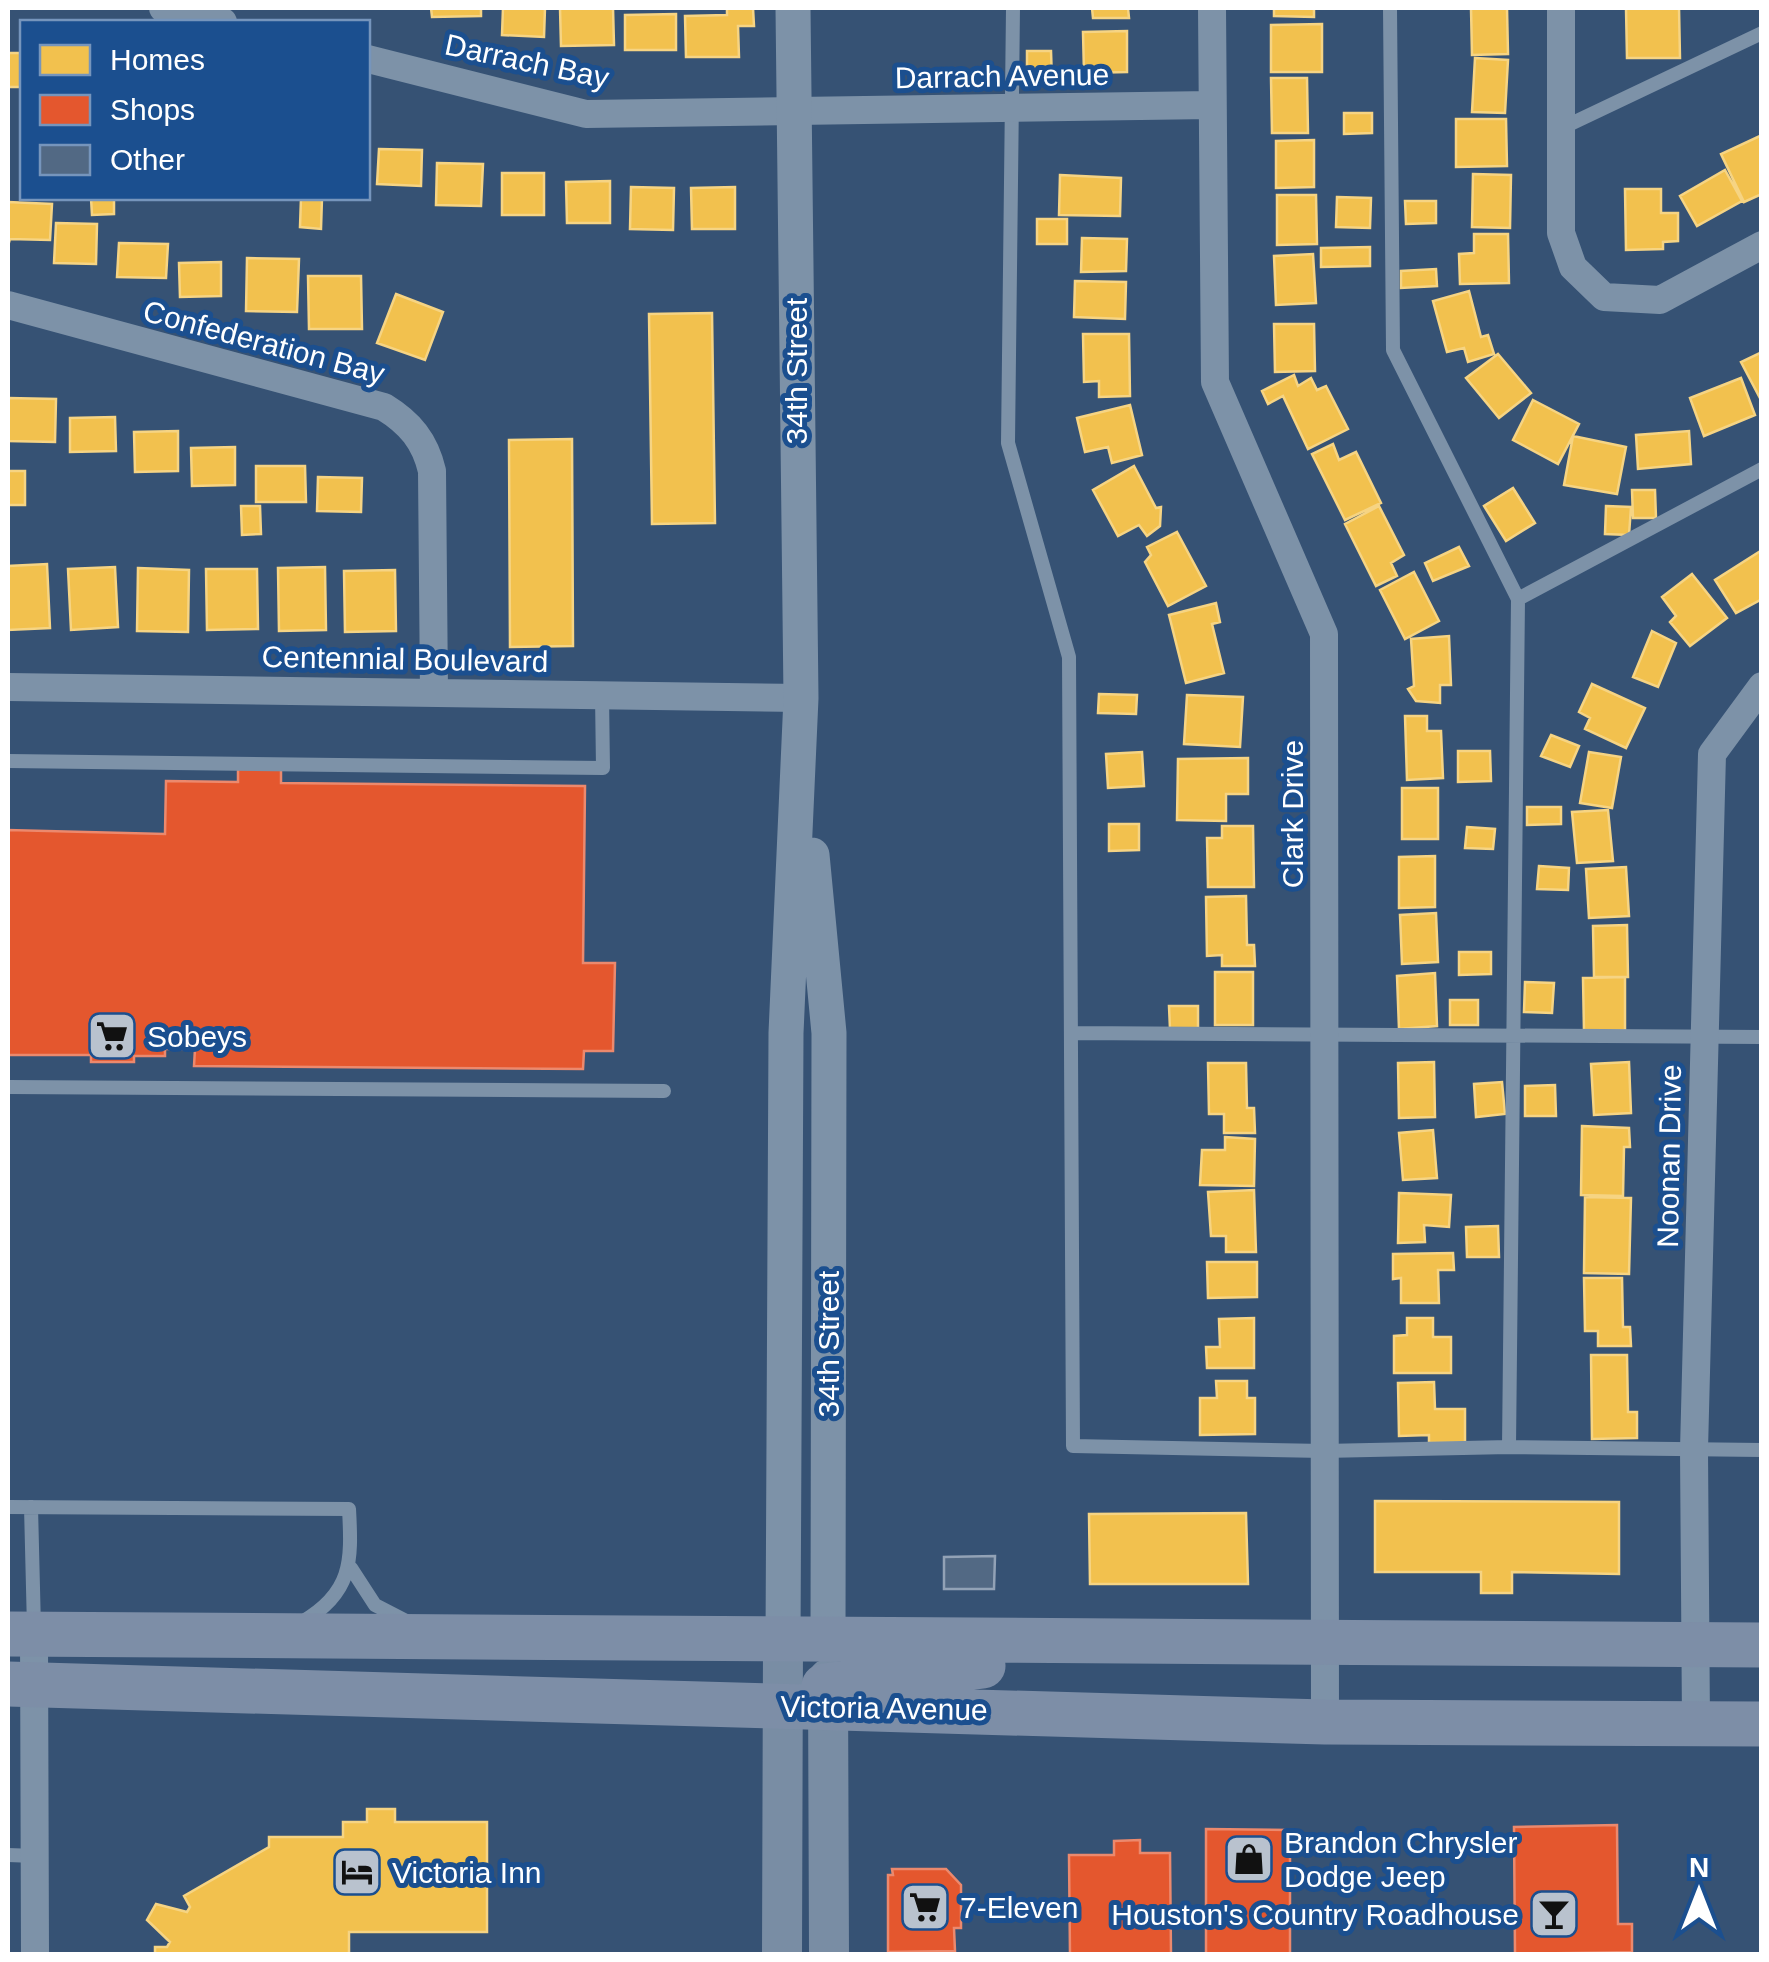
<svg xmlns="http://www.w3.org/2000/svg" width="1769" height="1962" viewBox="0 0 1769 1962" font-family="Arial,sans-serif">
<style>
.homes{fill:#f2c14e;stroke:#f6d483;stroke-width:2.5}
.shops{fill:#e4572e;stroke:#ec896d;stroke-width:2.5}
.building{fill:#526984;stroke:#92a2b6;stroke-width:2.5}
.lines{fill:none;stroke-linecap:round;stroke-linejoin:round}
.service{stroke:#7d92a8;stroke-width:14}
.minor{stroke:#7d92a8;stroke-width:28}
.tertiary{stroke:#7d92a8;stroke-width:35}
.secondary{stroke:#798da4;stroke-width:40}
.primary{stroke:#7d8ea7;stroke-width:45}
.labels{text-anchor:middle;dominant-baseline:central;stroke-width:10;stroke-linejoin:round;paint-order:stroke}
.street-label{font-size:30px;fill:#fff;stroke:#1b4f8f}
.poi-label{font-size:30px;fill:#fff;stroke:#1b4f8f;text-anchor:start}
</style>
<rect width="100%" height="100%" fill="#365274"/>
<path class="homes" d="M431,8H481V16L432,17Z
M503,8H545L544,37L502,35Z
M560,8H613L614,45L561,46Z
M727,8H753L754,26H738L739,57H686L685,16L727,15Z
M1092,8H1128L1129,18H1093Z
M1274,8H1314V17L1274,16Z
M1471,8H1507L1508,54L1472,55Z
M1626,8H1679L1680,58H1627Z
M676,14V50H625V15Z
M1322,24V72H1271V25Z
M1127,31V72L1084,73L1083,32Z
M1027,51H1051L1052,81H1027Z
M8,53H22V87H8Z
M1475,58L1508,60L1505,113L1472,112Z
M1271,78H1307L1308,133H1272Z
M1344,113H1372V133L1344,134Z
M1456,119H1506L1507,166L1456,167Z
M1762,135V194L1744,202L1721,154Z
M1314,140V187L1276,188V141Z
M379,149L422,150L421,186L377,184Z
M437,163L483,164L481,206L436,205Z
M1725,170L1742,201L1697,226L1680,196Z
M502,173H544V215H502Z
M1473,174L1511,175L1510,228L1472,227Z
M1060,175L1121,178L1120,216L1059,215Z
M610,181V223H567L566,182Z
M631,187L674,188L673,230L630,229Z
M735,187V229H692L691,188Z
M1625,189H1661V213H1678V241L1663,242V249L1626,250Z
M1277,195H1316L1317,244L1277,245Z
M1337,197L1371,198L1370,228L1336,227Z
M91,198H114V214L92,215Z
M301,198H322L321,229L300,227Z
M1405,201H1436V223L1406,224Z
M8,202L52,204L50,240L10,239L8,246Z
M1037,219H1067V244H1037Z
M56,223L97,224L96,264L54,263Z
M1474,234H1508L1509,283L1460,284L1459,254L1474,253Z
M1082,238L1127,239L1126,271L1081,272Z
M119,243L168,244L166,278L117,277Z
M1370,247V266L1321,267V248Z
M1313,254L1316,303L1276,305L1274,256Z
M247,258L299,259L297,312L246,311Z
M221,262V296L180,297L179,263Z
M1436,269L1437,286L1401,288V271Z
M308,276H361L362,329H309Z
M1075,281L1126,282L1125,319L1074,317Z
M1469,291L1481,337L1488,335L1494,354L1468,362L1464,348L1447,352L1433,301Z
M396,294L443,312L425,360L377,343Z
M712,313L715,523L652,524L649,314Z
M1274,324H1314L1315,371L1275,372Z
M1083,334H1129L1130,396L1099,397V381L1084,382Z
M1762,352V402L1741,362Z
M1498,354L1531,393L1499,418L1466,378Z
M1294,375L1298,386L1311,378L1317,390L1326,386L1348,429L1308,449L1283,396L1268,404L1262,391Z
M1741,378L1755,415L1704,436L1690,398Z
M8,398L56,399L55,442L8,441Z
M1533,400L1579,424L1558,464L1513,440Z
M1130,405L1142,455L1112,463L1108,447L1085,452L1077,418Z
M115,417L116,451L70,452V418Z
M178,431V471L135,472L134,432Z
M1689,431L1691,464L1638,469L1636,435Z
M1573,436L1626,447L1617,494L1564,485Z
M572,439L573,646L510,647L509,440Z
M1333,444L1339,460L1356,452L1381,503L1345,520L1312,454Z
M235,447V485L192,486L191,448Z
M256,466H305L306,502H256Z
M1134,466L1156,508L1161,507L1160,526L1147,536L1139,525L1118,536L1093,490Z
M8,471H25V505H8Z
M318,477L362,478L361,512L317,511Z
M1513,488L1535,523L1506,541L1484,506Z
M1632,490H1655L1656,518H1633Z
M241,506H260L261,534L242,535Z
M1379,506L1404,555L1391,563L1397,576L1376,586L1345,524Z
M1606,506L1631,507L1629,535L1605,534Z
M1177,532L1206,586L1168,606L1145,562L1151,555L1147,547Z
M1459,547L1469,566L1433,581L1425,563Z
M1762,550V599L1736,613L1715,580Z
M47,564L50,628L8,630V566Z
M115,567L118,627L71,630L68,569Z
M325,567L326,630L279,631L278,568Z
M138,568L189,570L188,632L137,631Z
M206,569H257L258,629L207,630Z
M395,570L396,631L345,632L344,571Z
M1414,572L1439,621L1405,639L1380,590Z
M1692,574L1727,618L1690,646L1670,622L1676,616L1662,597Z
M1216,603L1220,622L1212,624L1224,673L1186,683L1169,615Z
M1652,631L1676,643L1658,687L1633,677Z
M1449,636L1451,685H1440V703L1416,701L1408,689L1414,686L1411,639Z
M1592,684L1645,708L1626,748L1585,729L1590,718L1579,712Z
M1099,694L1137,695L1136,714L1098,713Z
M1187,695L1243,697L1240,747L1184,744Z
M1405,716H1427V731H1441L1443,778L1407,780Z
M1551,735L1579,746L1570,767L1541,756Z
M1458,751H1490L1491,781L1458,782Z
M1142,752L1144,786L1108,788L1106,754Z
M1589,752L1621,757L1612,808L1580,803Z
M1248,758V794H1226V821L1177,820L1178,759Z
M1402,788H1438V839H1402Z
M1527,807H1561V824L1527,825Z
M1608,810L1613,861L1577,863L1572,812Z
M1109,824H1139V850L1109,851Z
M1222,826H1253L1254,887H1208L1207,838H1222Z
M1467,827L1495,829L1493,849L1465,848Z
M1435,856V907L1399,908V857Z
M1539,866L1569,868L1568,890L1537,889Z
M1626,867L1629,916L1589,918L1586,869Z
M1246,896L1247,945H1254L1255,966H1222V955L1207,956L1206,897Z
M1436,913L1438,962L1402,964L1400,915Z
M1627,925L1628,977H1594L1593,926Z
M1459,952H1491V974L1459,975Z
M1215,972H1253V1025H1215Z
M1435,973L1437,1026L1399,1029L1397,976Z
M1625,977V1030L1584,1031L1583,978Z
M1525,982L1554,983L1552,1013L1524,1012Z
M1450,1000H1478V1025H1450Z
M1169,1006H1198V1029H1170Z
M1434,1062L1435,1117L1399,1118L1398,1063Z
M1629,1062L1631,1113L1594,1115L1591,1064Z
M1208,1063H1246L1247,1108H1254L1255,1133H1224V1114H1209Z
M1502,1082L1505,1114L1476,1117L1474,1084Z
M1555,1085L1556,1116H1525V1086Z
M1582,1126L1629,1128L1630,1147H1624L1623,1196L1581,1195Z
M1433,1130L1437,1178L1403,1180L1399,1133Z
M1225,1137L1255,1139L1254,1186L1200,1185L1202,1150H1225Z
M1254,1190L1256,1252H1226V1236H1211L1208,1192Z
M1399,1193L1451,1195L1449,1227L1424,1225L1425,1242L1398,1243Z
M1585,1197L1631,1198L1629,1274L1584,1273Z
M1498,1226L1499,1257H1467L1466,1227Z
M1453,1253L1454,1270H1438L1439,1303H1401V1278L1393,1279V1254Z
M1207,1262H1257V1297L1208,1298Z
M1584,1278H1622L1623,1327H1630L1631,1346H1598V1331H1585Z
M1254,1318V1368H1207L1206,1347H1220L1219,1319Z
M1407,1318H1433V1337H1451V1373H1394V1336L1407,1335Z
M1591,1355H1627L1628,1412H1637V1438L1592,1439Z
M1216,1381H1247V1398H1255V1434L1200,1435V1398H1217Z
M1434,1382L1435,1409H1465V1443H1429V1435L1399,1436L1398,1383Z
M1375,1501L1619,1502V1574L1512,1572V1593H1481V1572H1375Z
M1246,1513L1248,1584H1090L1089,1514Z
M367,1809H395V1822H487V1932H349V1954H155V1947H167L170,1942L147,1920L156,1904L187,1912L190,1907L184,1896L269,1847V1837H343V1822H367Z"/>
<path class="shops" d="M238,769H281V783L585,786L583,963H615L613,1051H584L583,1069L194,1066L195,1049H165V1056H134V1062H91V1055H8V830L165,834L166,781L238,782Z
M1617,1825L1618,1924H1632V1952L1515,1954L1514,1827Z
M1206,1829L1290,1830V1954H1206Z
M1140,1840V1853H1170L1171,1954H1070L1069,1855H1114V1841Z
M892,1869H946L961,1885V1928H954L955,1951L888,1952V1875H893Z"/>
<path class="building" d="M995,1556L994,1589H944V1557Z"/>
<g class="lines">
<path class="service" d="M1013,8L1008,443L1069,657L1073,1446L1324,1451L1509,1447L1518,599L1393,350L1390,8
M1562,128L1762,33
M1518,599L1762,469
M8,761L603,768L602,695
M1072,1033L1762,1037
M8,1087L664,1091
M1509,1447L1762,1450
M8,1507L349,1509C352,1562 352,1593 302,1622
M31,1507L34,1628
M351,1568L375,1605L406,1621
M8,1855L35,1856"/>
<path class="minor" d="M163,8L223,22
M1212,8L1215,382L1324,634L1325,1722
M1561,8V233L1573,267L1604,297L1660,300L1762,245
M368,59L586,114L1211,105
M8,305L384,407C410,423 425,441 432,471L434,692
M8,687L801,698
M34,1634L35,1954
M1696,1724L1694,1450L1712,754L1762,686"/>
<path class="tertiary" d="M812,855L829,1033L828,1641
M783,1641L786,1033L801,698L793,8"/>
<path class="secondary" d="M828,1679L829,1954
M782,1954L783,1641"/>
<path class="primary" d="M8,1634L1762,1645
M8,1684L1325,1722L1762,1724
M824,1686L983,1666"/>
</g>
<defs>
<g id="supermarket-square" transform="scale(2.5)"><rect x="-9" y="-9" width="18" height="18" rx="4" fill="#b9c2ce" stroke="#1b4f8f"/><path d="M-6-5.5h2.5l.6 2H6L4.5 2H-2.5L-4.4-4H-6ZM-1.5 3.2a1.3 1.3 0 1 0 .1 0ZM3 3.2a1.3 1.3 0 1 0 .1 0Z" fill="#111"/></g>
<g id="shop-square" transform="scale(2.5)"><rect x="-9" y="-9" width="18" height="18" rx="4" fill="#b9c2ce" stroke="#1b4f8f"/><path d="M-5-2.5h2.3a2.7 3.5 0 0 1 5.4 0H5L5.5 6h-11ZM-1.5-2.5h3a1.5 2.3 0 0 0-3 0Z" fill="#111"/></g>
<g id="hotel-square" transform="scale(2.5)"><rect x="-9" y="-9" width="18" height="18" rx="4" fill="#b9c2ce" stroke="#1b4f8f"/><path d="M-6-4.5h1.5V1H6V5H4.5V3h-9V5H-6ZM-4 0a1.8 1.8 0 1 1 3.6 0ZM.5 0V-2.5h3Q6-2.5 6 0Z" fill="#111"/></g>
<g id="bar-square" transform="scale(2.5)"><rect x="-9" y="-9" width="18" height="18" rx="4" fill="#b9c2ce" stroke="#1b4f8f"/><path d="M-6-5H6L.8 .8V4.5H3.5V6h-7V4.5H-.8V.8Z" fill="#111"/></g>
</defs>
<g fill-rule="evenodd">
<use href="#supermarket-square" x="112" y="1036"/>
<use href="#shop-square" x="1249" y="1859"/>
<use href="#hotel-square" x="357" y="1872"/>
<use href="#supermarket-square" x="925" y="1907"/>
<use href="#bar-square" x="1554" y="1914"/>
</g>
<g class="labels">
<g class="street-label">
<text transform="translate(527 61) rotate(12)">Darrach Bay</text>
<text transform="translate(1002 76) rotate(-1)">Darrach Avenue</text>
<text transform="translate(264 342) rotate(15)">Confederation Bay</text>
<text transform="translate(796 371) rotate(-90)">34th Street</text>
<text transform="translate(405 659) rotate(1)">Centennial Boulevard</text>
<text transform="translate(1292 814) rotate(-90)">Clark Drive</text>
<text transform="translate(1669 1156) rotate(-89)">Noonan Drive</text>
<text transform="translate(828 1344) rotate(-90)">34th Street</text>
<text transform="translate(884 1708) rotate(1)">Victoria Avenue</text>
</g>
<g class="poi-label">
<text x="147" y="1036">Sobeys</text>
<text x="1284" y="1842">Brandon Chrysler<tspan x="1284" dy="34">Dodge Jeep</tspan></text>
<text x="392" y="1872">Victoria Inn</text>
<text x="960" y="1907">7-Eleven</text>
<text x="1519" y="1914" text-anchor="end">Houston's Country Roadhouse</text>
</g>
</g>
<rect width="1769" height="1962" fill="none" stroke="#ffffff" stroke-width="20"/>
<rect x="20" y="20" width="350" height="180" fill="#1b4f8f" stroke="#7695bc" stroke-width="2.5"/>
<rect x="40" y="45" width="50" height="30" fill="#f2c14e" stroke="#7695bc" stroke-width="2.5"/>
<text x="110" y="70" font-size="30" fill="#ffffff">Homes</text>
<rect x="40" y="95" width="50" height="30" fill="#e4572e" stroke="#7695bc" stroke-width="2.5"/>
<text x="110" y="120" font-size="30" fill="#ffffff">Shops</text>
<rect x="40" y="145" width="50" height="30" fill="#526984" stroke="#7695bc" stroke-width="2.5"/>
<text x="110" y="170" font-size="30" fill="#ffffff">Other</text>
<g transform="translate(1699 1892)" stroke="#1b4f8f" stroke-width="8" paint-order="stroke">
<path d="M0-8L18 38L0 25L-18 38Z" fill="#ffffff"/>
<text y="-15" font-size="28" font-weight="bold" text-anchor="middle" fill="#ffffff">N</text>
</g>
</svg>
